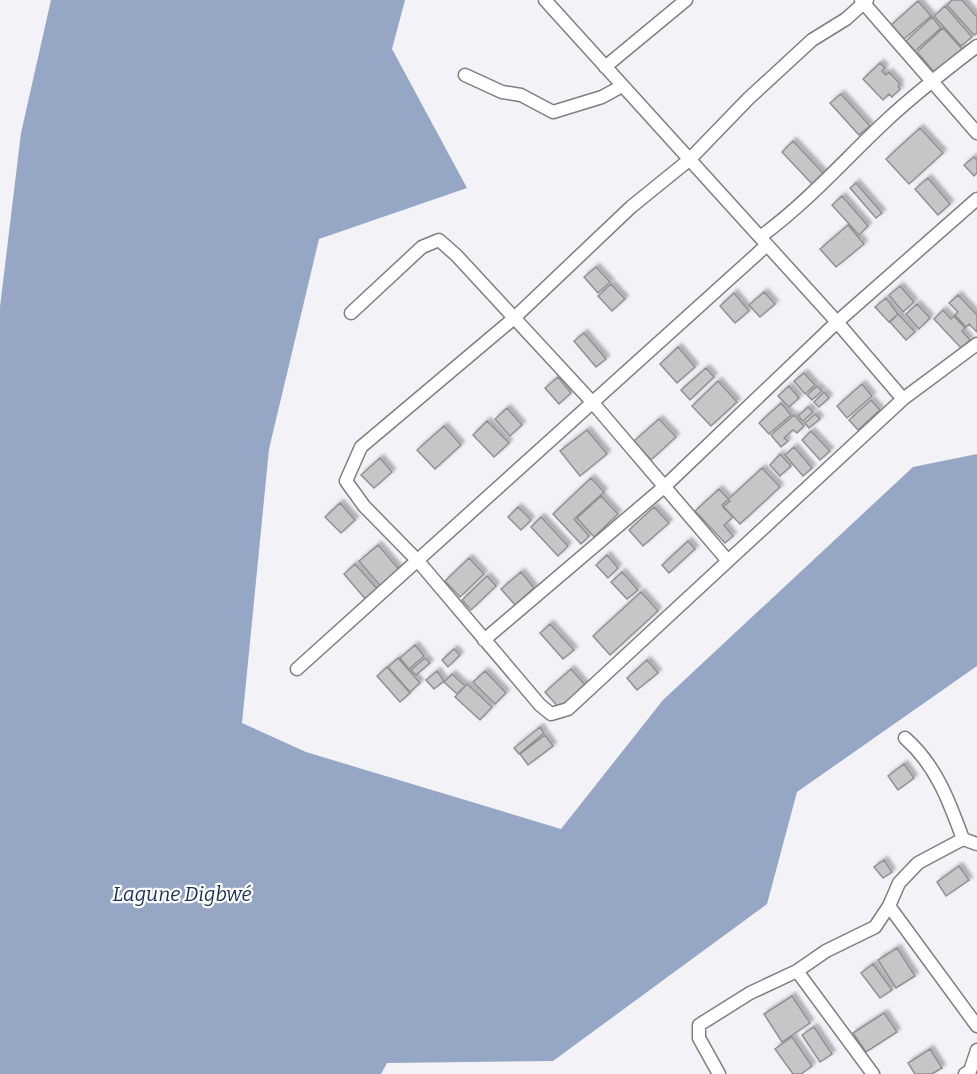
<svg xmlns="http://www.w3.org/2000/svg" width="977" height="1074" viewBox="0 0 977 1074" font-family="Bitter,serif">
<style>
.water{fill:#96a7c5}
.building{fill:#c8c5c8;stroke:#928f93;stroke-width:1.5;filter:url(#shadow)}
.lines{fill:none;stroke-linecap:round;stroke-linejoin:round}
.minor-casing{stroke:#7f7f83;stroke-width:15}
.minor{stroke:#fff;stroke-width:12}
.labels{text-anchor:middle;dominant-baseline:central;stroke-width:4.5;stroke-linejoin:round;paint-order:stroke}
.water-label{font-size:20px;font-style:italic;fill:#183057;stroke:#fff}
</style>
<defs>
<filter id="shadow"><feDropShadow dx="3.5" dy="-3.5" stdDeviation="1.5" flood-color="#0004"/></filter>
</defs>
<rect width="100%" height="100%" fill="#f2f2f7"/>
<path class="water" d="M51,0H405L392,49L467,188L319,239L269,449L242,723L306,752L561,829L663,700L913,467L977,454V666L797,792L767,904L553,1061L387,1063L381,1074H0V307L21,133Z"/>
<path class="building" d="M952,0H962L977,17V33L974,35L947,5Z
M918,1L931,16L904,39L891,25Z
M945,6L972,37L961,46L934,16Z
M932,17L941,28L915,51L906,41Z
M943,28L962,49L935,73L917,52Z
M880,63L885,68L882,71L886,75L889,72L900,84L898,86L900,89L892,97L889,94L883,100L863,79Z
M841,94L870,126L859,135L830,103Z
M920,128L943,153L909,184L886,159Z
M793,141L824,174L813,185L782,152Z
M974,157L977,160V173L974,176L964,165Z
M928,178L950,204L938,215L915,189Z
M856,183L882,213L876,218L850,188Z
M842,196L868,226L859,235L832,205Z
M848,225L864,244L836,267L820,249Z
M596,267L610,282L598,293L584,277Z
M611,284L625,299L612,311L598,296Z
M900,286L914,302L903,312L889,295Z
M764,292L775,304L760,317L749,305Z
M734,293L749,311L735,323L720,306Z
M958,295L977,315V332L969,324L966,327L955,315L958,312L949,303Z
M886,298L898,314L889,322L875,307Z
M917,304L930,318L919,329L906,314Z
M943,310L951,319L954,316L965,328L962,331L970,340L961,348L934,319Z
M898,314L915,332L906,340L890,322Z
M584,333L606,359L596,367L574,341Z
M678,347L695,367L677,383L660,364Z
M706,368L714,377L690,400L681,390Z
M804,373L815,385L805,394L794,381Z
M558,377L571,393L559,404L545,388Z
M718,381L737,402L711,426L692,406Z
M862,384L872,396L847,418L837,406Z
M789,386L799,398L789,407L778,396Z
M817,386L822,391L812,400L807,395Z
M824,392L829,398L819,407L814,402Z
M871,400L880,410L858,430L849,420Z
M781,403L791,415L769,434L759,423Z
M808,407L813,412L803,421L798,416Z
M507,408L522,425L510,436L495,419Z
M815,414L820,419L809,428L805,423Z
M794,415L804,426L797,433L793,430L784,438L788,441L781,447L771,435Z
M659,419L676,437L651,460L634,441Z
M487,421L509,443L494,457L473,435Z
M444,426L461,445L435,469L417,450Z
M587,430L607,454L580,476L560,451Z
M811,431L830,451L820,460L802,440Z
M794,447L812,468L803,476L785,455Z
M780,454L791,466L780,476L770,465Z
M380,458L392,472L374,488L361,475Z
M762,468L780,487L740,524L722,505Z
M591,478L604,492L574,519L589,536L581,544L553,514Z
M719,489L730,501L723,507L733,517L724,525L733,536L725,543L695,511Z
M601,496L618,514L594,537L577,518Z
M340,503L355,520L341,533L325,517Z
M518,507L531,520L521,530L508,517Z
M654,507L669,523L643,546L629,530Z
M541,517L568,546L558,556L531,527Z
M688,541L695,549L669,573L662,565Z
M378,545L403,574L384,590L359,561Z
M607,555L618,568L608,578L596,565Z
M469,558L484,574L460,597L445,581Z
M355,564L379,591L367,601L344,574Z
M521,572L534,588L515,605L501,589Z
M622,572L638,590L627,599L611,582Z
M487,576L496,586L471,610L462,600Z
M641,592L658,611L610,655L593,636Z
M550,624L574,650L563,659L540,633Z
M415,645L424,656L409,669L400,658Z
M454,649L460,655L448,667L442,660Z
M398,658L420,683L410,692L388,667Z
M425,658L430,663L416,675L411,670Z
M647,660L658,673L637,690L627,678Z
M387,667L410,693L400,702L377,676Z
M571,669L586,686L560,709L545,692Z
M437,671L444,681L434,689L426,680Z
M485,671L506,693L495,704L473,682Z
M452,674L465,686L457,694L444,682Z
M467,684L492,707L480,720L455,697Z
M540,727L544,733L519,754L514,748Z
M545,735L553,746L528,765L520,754Z
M904,764L914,778L898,790L888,776Z
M884,860L892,872L883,878L874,867Z
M959,866L969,880L946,896L937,882Z
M897,948L915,976L896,988L878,960Z
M873,964L892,990L880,998L861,973Z
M792,996L810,1023L782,1042L764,1014Z
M884,1013L897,1032L866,1052L853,1033Z
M814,1027L832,1054L820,1062L802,1035Z
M792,1037L812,1066L801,1074H793L775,1049Z
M930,1049L942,1068L932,1074H915L908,1063Z"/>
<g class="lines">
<g class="minor-casing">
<path id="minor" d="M545,0L837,322L903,399
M861,0L977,133
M867,0L846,19L812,40L748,99L689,160L631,207L513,319L361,447L346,481L364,506L418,561L540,705L551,714L568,709L903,399L977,344
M605,67L686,0
M465,75L502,92L521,95L553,112L602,97L622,86
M760,237C808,202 845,159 888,119C916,93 947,69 977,46
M351,313L422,247L439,240L456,255L593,403L728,561
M484,640L664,487L837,322L977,199
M297,669L767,245
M905,738C936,765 949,801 963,839
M889,906L977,1026
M797,971L873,1074
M719,1074L699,1038V1025L750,993L797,971L826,951L875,927L889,906L899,883L918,863L963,839L977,844
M965,1074L970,1071L977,1050"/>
</g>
<use href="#minor" class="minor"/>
</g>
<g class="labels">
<g class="water-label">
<text x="182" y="894">Lagune Digbwé</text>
</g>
</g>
</svg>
